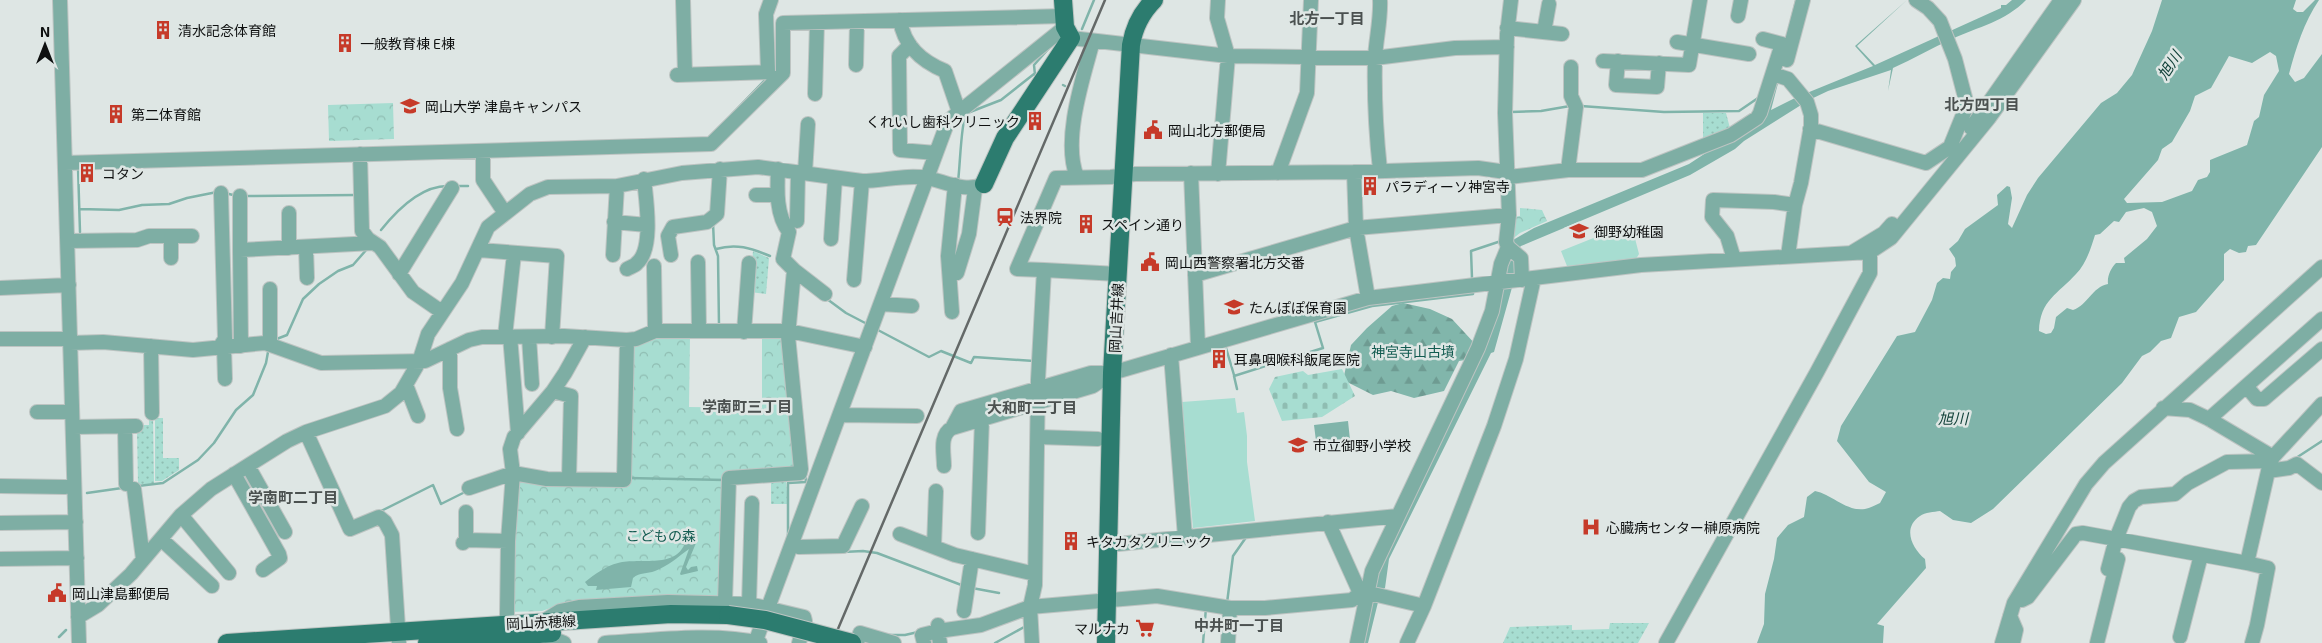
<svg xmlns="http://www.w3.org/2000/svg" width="2322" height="643" viewBox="0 0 2322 643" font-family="'Exo 2','Noto Sans JP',sans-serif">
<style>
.grass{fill:url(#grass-dots)}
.forest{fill:url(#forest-firs)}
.cemetery{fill:url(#cemetery-stones)}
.park{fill:url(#park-crowns)}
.pitch{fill:#a7ddd1}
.water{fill:#80b4aa;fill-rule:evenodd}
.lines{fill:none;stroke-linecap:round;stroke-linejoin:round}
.stream{stroke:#80b4aa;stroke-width:2.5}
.minor-casing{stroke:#bdc4c2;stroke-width:16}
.major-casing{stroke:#bdc4c2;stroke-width:20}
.minor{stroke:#7eaea4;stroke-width:14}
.major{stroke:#2c7c6f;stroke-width:18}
.rail{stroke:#646968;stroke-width:2.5}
.major-bridge-casing{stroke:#bdc4c2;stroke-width:20;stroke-linecap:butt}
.major-bridge{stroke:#2c7c6f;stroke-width:18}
.labels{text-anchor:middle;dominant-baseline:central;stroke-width:5;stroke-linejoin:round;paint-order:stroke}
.poi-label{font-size:14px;fill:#0e1010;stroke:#dee6e4;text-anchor:start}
.street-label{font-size:14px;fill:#0e1010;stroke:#dee6e4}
.park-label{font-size:14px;fill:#125b50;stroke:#dee6e4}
.neighbourhood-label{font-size:15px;font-weight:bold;fill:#4b5150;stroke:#dee6e4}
.water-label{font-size:15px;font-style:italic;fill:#114139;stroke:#dee6e4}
</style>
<defs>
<pattern id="grass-dots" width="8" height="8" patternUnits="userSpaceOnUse" patternTransform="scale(1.25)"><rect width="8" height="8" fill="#a7ddd1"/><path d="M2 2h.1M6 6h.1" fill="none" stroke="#8fbdb2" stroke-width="1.8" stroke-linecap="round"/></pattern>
<pattern id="forest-firs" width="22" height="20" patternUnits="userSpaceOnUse" patternTransform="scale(1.25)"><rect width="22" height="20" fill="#81b6ab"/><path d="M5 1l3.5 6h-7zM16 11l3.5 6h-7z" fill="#6e9b92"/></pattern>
<pattern id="cemetery-stones" width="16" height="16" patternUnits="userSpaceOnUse" patternTransform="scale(1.25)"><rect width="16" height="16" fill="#a7ddd1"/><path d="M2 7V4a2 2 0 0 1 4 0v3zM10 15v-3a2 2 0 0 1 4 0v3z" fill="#8fbdb2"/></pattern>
<pattern id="park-crowns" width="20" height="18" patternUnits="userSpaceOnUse" patternTransform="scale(1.25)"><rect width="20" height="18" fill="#a7ddd1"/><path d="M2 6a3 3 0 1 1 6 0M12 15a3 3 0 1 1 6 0" fill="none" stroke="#8fbdb2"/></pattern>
</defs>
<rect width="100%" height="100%" fill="#dee6e4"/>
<path class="grass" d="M1703,113H1726L1731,132L1703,142Z
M753,251L769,258L766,294L750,292Z
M149,415H153L154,484H138L137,429L141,425H149Z
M155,418H163V458H179V470L162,481H155Z
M771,479L786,480L788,504H771Z
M1610,623H1649L1638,643H1503L1510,627L1572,625V630L1609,629Z"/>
<path class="forest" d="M1403,303L1430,309L1452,319L1477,346L1471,359L1459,361L1444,391L1414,398L1391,391L1373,395L1343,380L1351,345L1367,328L1392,306Z"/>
<path class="cemetery" d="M1342,369L1355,396L1322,417L1282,421L1269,389L1275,377L1303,371L1308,375Z"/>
<path class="park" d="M393,103L394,139L329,141L328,105Z
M1520,208L1542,210L1547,221L1520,233L1511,240L1512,217L1520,216Z
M762,336H781L786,339L798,468L726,474L721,596H691L565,603L542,611L509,612L515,478L628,483L631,346L658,337H690L689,407L762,408Z"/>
<path class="pitch" d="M1631,223L1639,254L1636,259L1567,266L1561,251Z
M1235,398L1237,413L1244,412L1247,436V462L1255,521L1193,528L1182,402Z"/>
<path class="water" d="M1795,0H1800L1771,110L1797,97L1873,66L1855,46L1907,0L1857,46L1875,65L2001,8V5H2006L2012,0H2026C2006,21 1978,27 1952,39C1932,48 1913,59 1893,68L1888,91L1891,70L1828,91L1809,100L1744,141L1735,149L1690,175L1521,246L1518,249V266L1494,352L1491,353L1389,559L1385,588L1381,590L1368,643H1360L1375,578L1462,391L1513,240L1534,228L1689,164L1756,120L1778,68Z
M2162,0H2296L2293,9L2297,12H2303L2315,0H2319C2304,22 2296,48 2289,74L2295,82L2304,78L2322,54V147L2256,245L2248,246L2246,252L2239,253L2230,249L2224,254V280L2196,312L2179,317L2171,338L2161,341L2150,352L2142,356L2122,383L1993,509L1971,523L1953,520L1940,511C1934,512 1925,512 1920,516C1902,528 1912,548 1925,559L1926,568L1877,624L1884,626L1883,643H1757L1764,624L1765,594L1774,559L1777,538L1788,525L1804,517L1807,497L1815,491C1831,494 1847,512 1865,509C1870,508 1875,505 1880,503L1886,492L1869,482L1837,441L1841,426L1897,336L1915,332L1932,300L1937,283L1943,278L1950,279L1951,272L1956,266L1955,258L1949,249L1958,241L1965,229L1998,205L1997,195L2007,186L2010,187L2012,198L2008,224L2012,228L2027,195L2038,178L2101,103L2117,93L2132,75L2152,31ZM2270,52L2276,56L2279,71L2264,95L2259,117L2254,121L2247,145L2210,160V172L2207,177L2198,180L2192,191L2162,202L2127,203L2124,199L2158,160L2162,149L2172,142L2190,111L2195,96L2211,88L2229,56L2252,63ZM2144,208L2152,212L2157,226L2147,239L2124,258L2125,263H2116C2111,268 2107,276 2108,284C2092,287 2088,305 2073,310L2067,308L2056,317L2054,328L2051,333L2046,334L2039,331C2040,300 2058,294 2076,274C2086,264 2091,248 2095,235L2100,234L2114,221L2119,222L2126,212Z
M1348,421L1350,440L1321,443L1320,440L1316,441L1314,425Z
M686,540L696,543L686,567L688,570L691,567L697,566L698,571L681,575L680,574L689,549C678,557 668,566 655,571C647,574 640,572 633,578L631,587L596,590L597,586H588L585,582C595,574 606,566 618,563C640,557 678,570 686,540Z"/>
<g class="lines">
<path class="stream" d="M1082,29L1094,0
M1035,75L1034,65L1050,47
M1063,85L1065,86
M1581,106L1664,112L1739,111L1758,98
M970,112L1001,100L1034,74
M1511,112L1541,111L1570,106
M732,114L768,77
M78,167L80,232
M958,181C960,169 961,121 966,115
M457,186H468
M225,193L237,196
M245,196L356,195
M80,209L119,210L142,205L169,204L187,198L217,192
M713,223L714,245L718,256L719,326
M381,230C397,210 421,185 449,186
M716,249C736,243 751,248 770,256
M1472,278L1471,251L1498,242
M827,299L846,313L869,325
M876,329L929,357L941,351L971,363L974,357L1034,361
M274,340L287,335L303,299L319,284L338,271L353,265L367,249
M1226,348L1234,375
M1237,389L1234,376L1323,348L1315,322L1372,306L1473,294V292
M2296,458L2322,441
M628,478L725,480
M138,486L163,483L198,460L214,443L236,410L253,395L266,363L268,352
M87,493L122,488
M381,511L433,485L441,504L465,492
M788,535V483L806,482L805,474
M843,552L863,551L877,553L964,586
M972,588L999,593
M1227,603L1233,556L1247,536
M889,635H905L918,632
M59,637L66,630
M995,643L1026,626
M1203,643L1206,608"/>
<g class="minor-casing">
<path id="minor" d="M60,0L79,643
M683,0L685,74
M1218,0L1217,18L1228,56L1218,174
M1511,0L1507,34L1505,113L1509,215L1506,242L1508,247L1521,258L1522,280
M1738,16L1741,0
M900,20C904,46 921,61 945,71L959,112
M1507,28L1562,34
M1544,32L1549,4
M1071,38L1228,56L1375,58L1455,48L1507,47
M1677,42L1749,54
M910,45L899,56L900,150L936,153
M1787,60L1803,0
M1603,61L1689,65L1700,0
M1618,61L1616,85L1657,87L1659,63
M856,65L857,22
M1773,74L1788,79L1807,102L1811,115V126L1801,183L1795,205L1788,256
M677,75L768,72L766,14L771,0
M815,94L817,23
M1971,128L2061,0
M1810,129L1926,163L1950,147L1967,105L1955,59L1940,21L1928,8L1916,0
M483,151V180L505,213
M360,154L362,231L368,239L380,247L413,292L442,312
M65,163L711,144L783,73V23L1064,16
M1380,170C1376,133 1374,96 1375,58C1376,39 1381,19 1380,0
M1568,170L1576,107L1571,96V67
M1354,172L1356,228L1368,298
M805,173L808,124
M1191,173L1198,347
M1278,173L1307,93L1311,0
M1077,177C1062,140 1083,78 1093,41
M1509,177L1568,170H1642L1731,135L1757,118L1760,113L1782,44L1763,39
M756,195H777
M240,196V250
M289,213V248
M797,221L798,172
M614,222L647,225
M171,236V258
M831,239L835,178
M68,241L137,240L149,236H192
M306,247L307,278
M479,250L557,256L552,337
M1851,253L1884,233L1892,224
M613,255L617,186
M671,255L668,236L673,227L707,222L717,214L720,169
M1734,259L1727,236L1712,217L1713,200L1774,202L1795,205
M698,262L699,331
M654,266L655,331
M627,269C630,267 635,266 637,263C654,249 646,199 644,179
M794,270L825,294
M1044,270L1017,269L1056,178L1111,177L1135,174L1354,172L1478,168L1506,172
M957,273L969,234L975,189
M399,274L452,188
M1195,275L1356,228L1509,215
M854,280L862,181
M0,288L69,285
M270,289V344
M881,304L912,306
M952,312L948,256L955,185
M744,332L749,263
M505,336L514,254
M510,336L518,433
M529,337L532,384
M0,339H70
M70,343L103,342L193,350L265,343L321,363L425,361L469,340L482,337L564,336L627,340L636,339L655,331H789L865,347
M151,346L152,413
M241,346L240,250L373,243
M224,347L225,379
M219,348L225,339L221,193
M450,349V388L457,429
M1171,355L1185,537
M1112,373L1093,386L952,428L961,411L1091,373H1112L1368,298L1641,265L1870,252L1891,238L1989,118L2074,0
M406,385L418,416
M2246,386L2257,399H2264L2322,349
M553,391L571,396L569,479
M2163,408L2190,410L2209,419L2273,457
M37,412H72
M840,415L917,416
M2209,419L2322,319
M73,427L136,426
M125,427L126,484
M306,432L350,529L379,517L385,522L392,535L399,643
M1038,437L1098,439
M248,466L285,532
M944,466C944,453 939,435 952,428
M2268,471L2289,468L2297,464L2322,483
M234,474L279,554L280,558L263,570
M0,486L65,487L74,485
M469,488L513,473L547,479L624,480L627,340
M134,489L143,559
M936,491L934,547L955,555L1035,574
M181,515L229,573
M1328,522L1360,593
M0,523L76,522
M978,533L982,419
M900,534L934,547
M161,539L212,586
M466,540V512
M463,543L466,540L508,541
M792,544L799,547L843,546L862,506
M1108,545L1398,516
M0,559L77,558
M2108,569L2116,539L2129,507L2134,501L2141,497L2175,494L2188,483L2227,462L2271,461
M2022,600L2028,597L2076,534L2083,533L2247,563
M725,602L729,478L800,473L801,469L788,336L794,270L783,259L789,232C776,215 777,191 778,169
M749,604L752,503
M964,611L972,559
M2010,616L2016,630L2013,643
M78,617L98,605L131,574L181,515L211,489L287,441L306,432L385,406L401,393L419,362L428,334L462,283L488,227L530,194L548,187L617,186L682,173L758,167L862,181C884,181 906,174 928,178C946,182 966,193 984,184
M542,622L560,611L579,607L668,602L749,604L804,617L805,621L799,643
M503,633L507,615L508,541L513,473L510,449L514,437L553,391L565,373L585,337
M542,634L564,643
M2180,637L2201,555
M605,643C652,640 715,632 760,643
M755,643L948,121L1065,27
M857,643L860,633L894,643
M924,643L922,635L938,631V625
M940,643L938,631L981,625L1030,607L1157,596L1230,608H1265L1352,600L1360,593H1369L1424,606
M1032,643L1030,607L1035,585L1038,380L1044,270L1118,274
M1228,643L1230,608
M1357,643L1372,571L1478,348L1492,311L1501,264L1508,247
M1407,643L1424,606L1494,426L1516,359L1534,278
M1666,643L1817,372L1870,273V252
M2002,643L2014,603L2086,484L2104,463L2322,267
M2097,643L2118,559
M2252,643L2257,625L2268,568L2247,563L2269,467L2273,457L2322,404"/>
</g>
<g class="major-casing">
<path id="major" d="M984,184L1005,138L1071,38L1065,27L1063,0
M227,643L671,614L728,615
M427,643L552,633
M1106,643L1112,373L1131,45C1134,27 1141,13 1154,0"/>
</g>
<use href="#minor" class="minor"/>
<use href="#major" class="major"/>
<path class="rail" d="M832,643L1105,0"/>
<g class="major-bridge-casing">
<path id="major-bridge" d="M728,615L765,620L852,643"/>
</g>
<use href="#major-bridge" class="major-bridge"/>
</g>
<defs>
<g id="building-bare" transform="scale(1.5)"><path d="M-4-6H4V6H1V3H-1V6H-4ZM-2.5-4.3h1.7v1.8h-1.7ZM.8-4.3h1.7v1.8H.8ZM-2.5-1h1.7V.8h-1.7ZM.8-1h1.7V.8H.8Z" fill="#c63a29" stroke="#dee6e4" stroke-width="2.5" paint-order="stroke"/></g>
<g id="university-bare" transform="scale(1.5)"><path d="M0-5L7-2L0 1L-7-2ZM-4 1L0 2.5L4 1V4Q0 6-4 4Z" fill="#c63a29" stroke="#dee6e4" stroke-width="2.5" paint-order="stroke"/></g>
<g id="civic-bare" transform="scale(1.5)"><path d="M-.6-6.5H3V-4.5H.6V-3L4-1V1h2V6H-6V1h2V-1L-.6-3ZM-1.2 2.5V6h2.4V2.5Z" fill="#c63a29" stroke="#dee6e4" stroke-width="2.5" paint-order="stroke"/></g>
<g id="station-bare" transform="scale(1.5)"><path d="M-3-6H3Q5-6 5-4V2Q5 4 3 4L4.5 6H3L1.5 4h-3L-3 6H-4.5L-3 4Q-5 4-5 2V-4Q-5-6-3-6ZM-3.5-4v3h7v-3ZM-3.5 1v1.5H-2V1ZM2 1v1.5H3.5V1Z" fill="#c63a29" stroke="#dee6e4" stroke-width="2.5" paint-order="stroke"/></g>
<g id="school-bare" transform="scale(1.5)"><path d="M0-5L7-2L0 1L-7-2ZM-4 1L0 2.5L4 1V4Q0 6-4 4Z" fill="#c63a29" stroke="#dee6e4" stroke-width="2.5" paint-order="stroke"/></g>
<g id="hospital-bare" transform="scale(1.5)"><path d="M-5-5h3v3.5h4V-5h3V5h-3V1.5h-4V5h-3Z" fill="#c63a29" stroke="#dee6e4" stroke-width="2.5" paint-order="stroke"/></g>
<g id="supermarket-bare" transform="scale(1.5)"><path d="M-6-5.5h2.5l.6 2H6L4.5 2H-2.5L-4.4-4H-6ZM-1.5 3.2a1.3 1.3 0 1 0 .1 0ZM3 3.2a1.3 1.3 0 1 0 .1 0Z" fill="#c63a29" stroke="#dee6e4" stroke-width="2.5" paint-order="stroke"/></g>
</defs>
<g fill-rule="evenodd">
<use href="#building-bare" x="163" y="30"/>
<use href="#building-bare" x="345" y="43"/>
<use href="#university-bare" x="410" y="106"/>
<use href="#building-bare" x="116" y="114"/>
<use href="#building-bare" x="1035" y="121"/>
<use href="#civic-bare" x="1153" y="130"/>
<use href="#building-bare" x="87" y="173"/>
<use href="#building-bare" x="1370" y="186"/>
<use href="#station-bare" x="1005" y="217"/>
<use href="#building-bare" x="1086" y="224"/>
<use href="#school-bare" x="1579" y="231"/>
<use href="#civic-bare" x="1150" y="262"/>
<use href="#school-bare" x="1234" y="307"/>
<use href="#building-bare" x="1219" y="359"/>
<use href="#school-bare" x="1298" y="445"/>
<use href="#hospital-bare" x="1591" y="527"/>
<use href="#building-bare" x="1071" y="541"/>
<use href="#civic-bare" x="57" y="593"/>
<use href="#supermarket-bare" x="1145" y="628"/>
</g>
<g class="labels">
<g class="poi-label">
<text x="178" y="30">清水記念体育館</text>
<text x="360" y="43">一般教育棟 E棟</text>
<text x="425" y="106">岡山大学 津島キャンパス</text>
<text x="131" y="114">第二体育館</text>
<text x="1020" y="121" text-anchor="end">くれいし歯科クリニック</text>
<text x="1168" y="130">岡山北方郵便局</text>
<text x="102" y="173">コタン</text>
<text x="1385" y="186">パラディーソ神宮寺</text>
<text x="1020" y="217">法界院</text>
<text x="1101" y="224">スペイン通り</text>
<text x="1594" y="231">御野幼稚園</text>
<text x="1165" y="262">岡山西警察署北方交番</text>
<text x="1249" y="307">たんぽぽ保育園</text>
<text x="1234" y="359">耳鼻咽喉科飯尾医院</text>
<text x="1313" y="445">市立御野小学校</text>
<text x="1606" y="527">心臓病センター榊原病院</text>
<text x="1086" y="541">キタカタクリニック</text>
<text x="72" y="593">岡山津島郵便局</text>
<text x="1130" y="628" text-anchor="end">マルナカ</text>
</g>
<g class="street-label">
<text transform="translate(1116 318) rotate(-87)">岡山吉井線</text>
<text transform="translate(541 622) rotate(-3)">岡山赤穂線</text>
</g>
<g class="park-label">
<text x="1413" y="351">神宮寺山古墳</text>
<text x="661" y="535">こどもの森</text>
</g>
<g class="neighbourhood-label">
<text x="1327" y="18">北方一丁目</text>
<text x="1982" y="104">北方四丁目</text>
<text x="747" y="406">学南町三丁目</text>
<text x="1032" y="407">大和町二丁目</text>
<text x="293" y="497">学南町二丁目</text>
<text x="1239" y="625">中井町一丁目</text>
</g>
<g class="water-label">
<text transform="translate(2169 65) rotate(-57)">旭川</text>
<text x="1953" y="418">旭川</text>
</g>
</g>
<g transform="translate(45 45)" stroke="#dee6e4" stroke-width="4" paint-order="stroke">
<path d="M0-4L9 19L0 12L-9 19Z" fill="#0e1010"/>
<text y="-8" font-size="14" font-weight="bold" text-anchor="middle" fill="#0e1010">N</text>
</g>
</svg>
